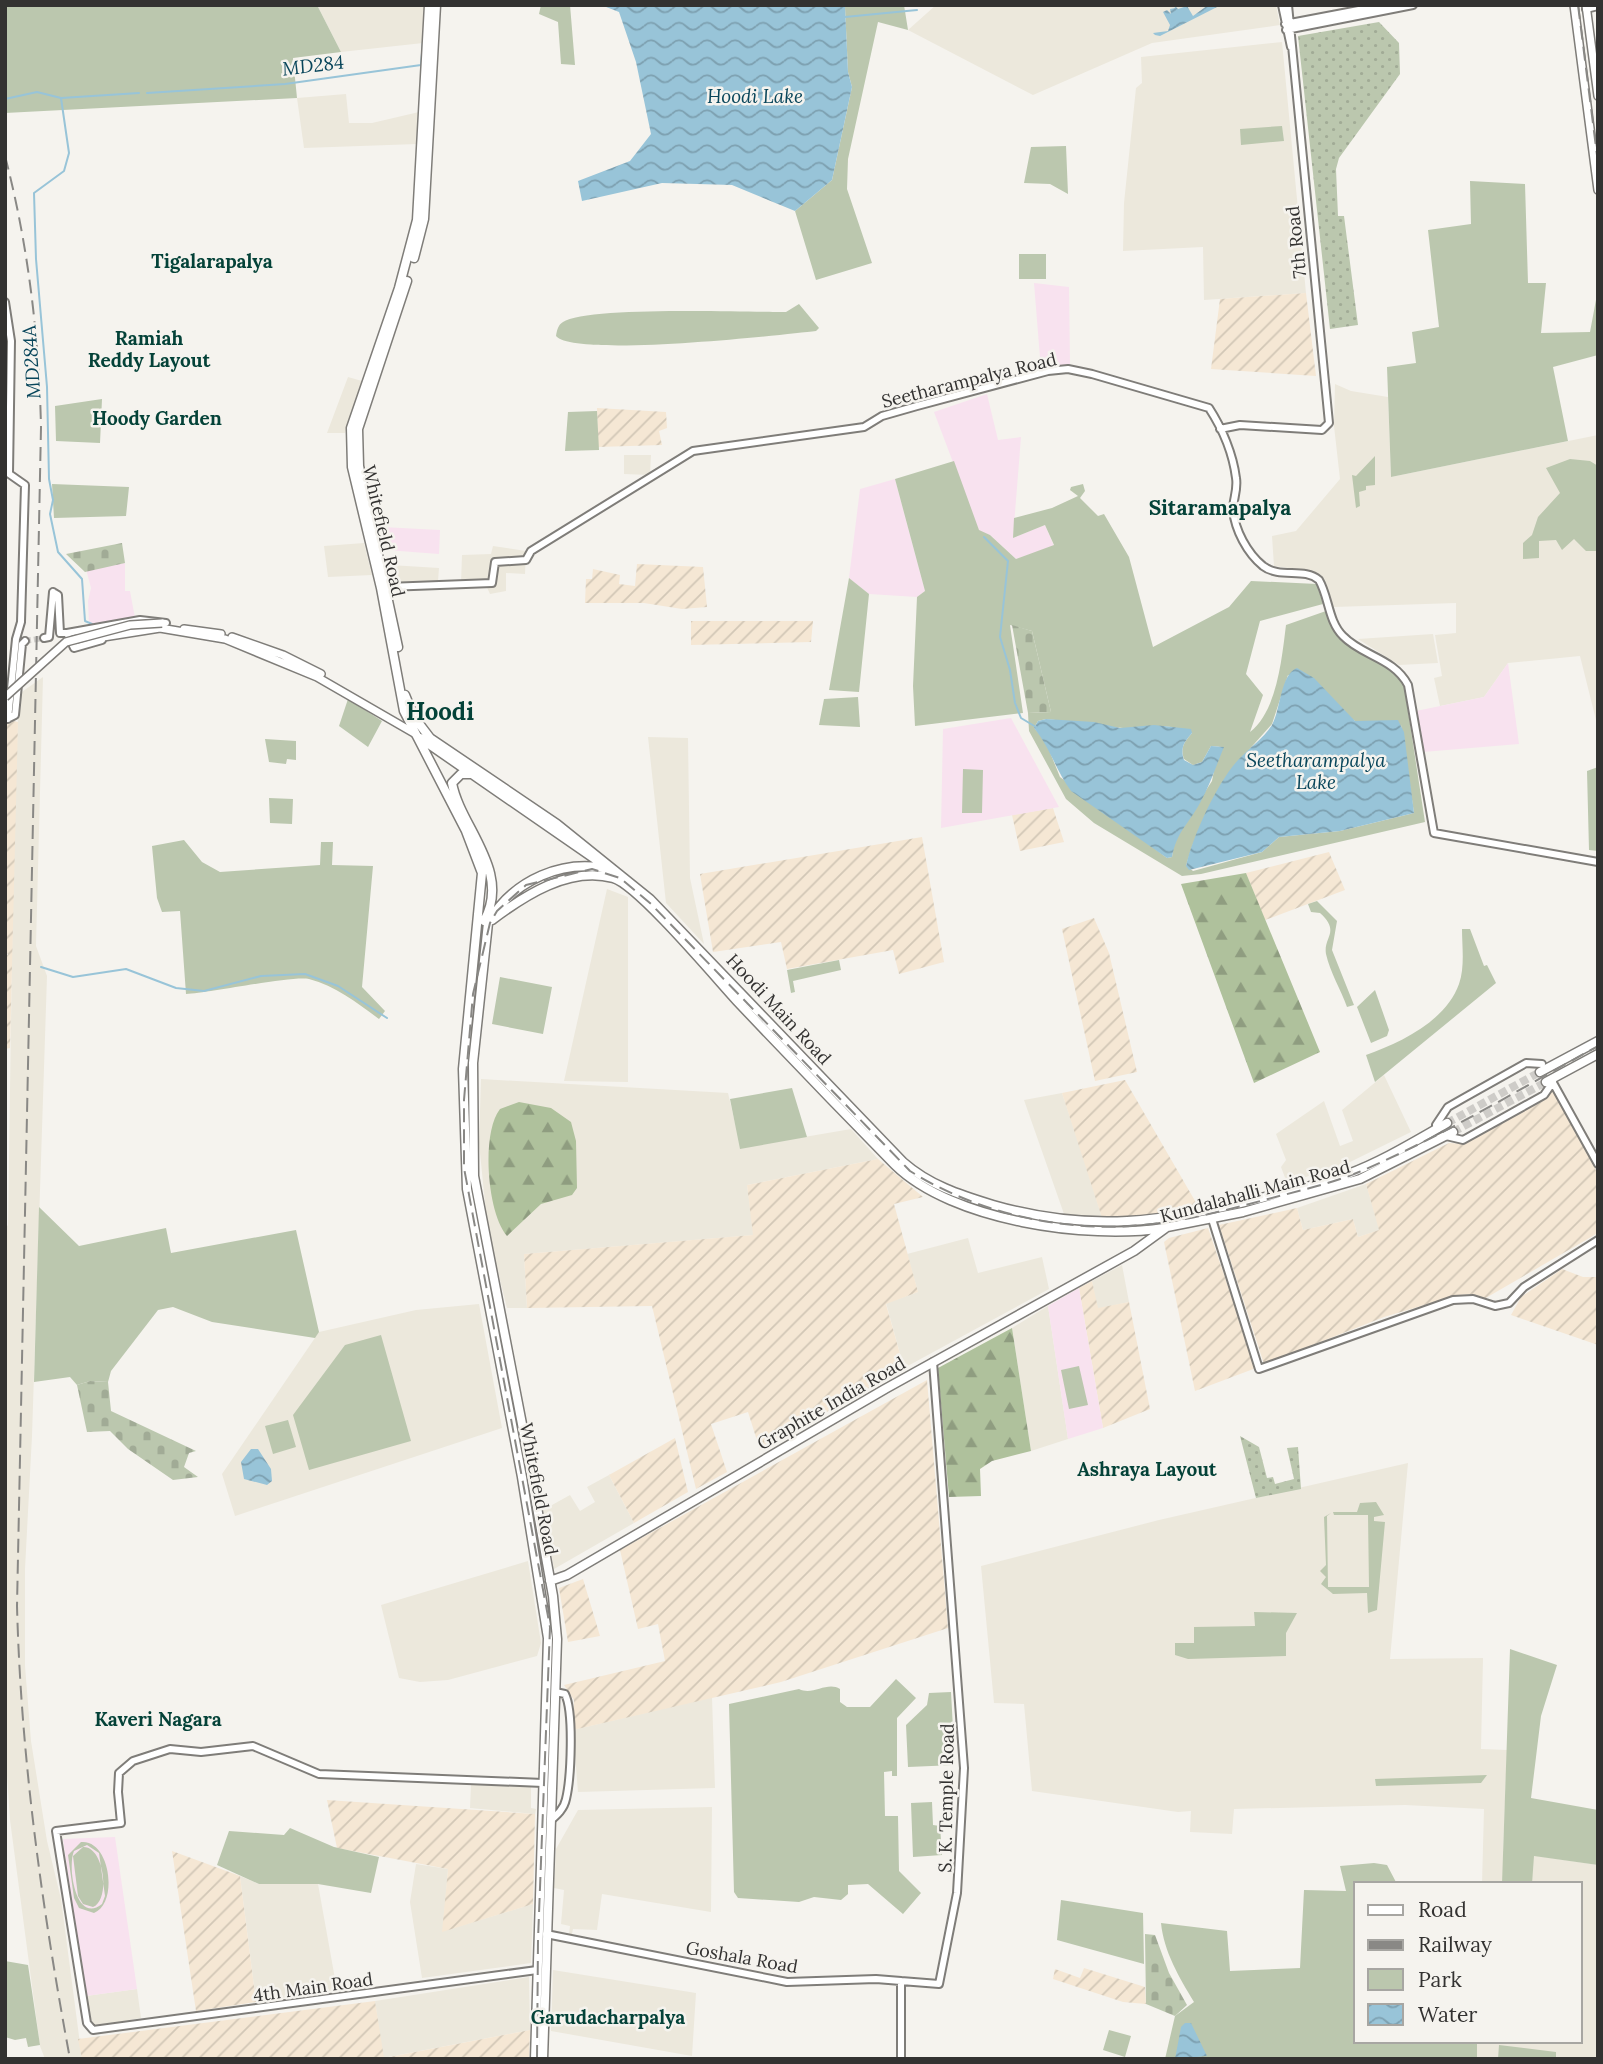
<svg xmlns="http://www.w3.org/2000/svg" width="1603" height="2064" viewBox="0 0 1603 2064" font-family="Lora,serif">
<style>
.built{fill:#ece8dc}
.industrial{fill:url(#industrial-furrows)}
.education{fill:#f8e2ef}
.green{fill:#bbc7ae;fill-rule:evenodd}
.forest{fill:url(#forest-firs)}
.cemetery{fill:url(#cemetery-stones)}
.garden{fill:url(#garden-dots)}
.water{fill:url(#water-waves)}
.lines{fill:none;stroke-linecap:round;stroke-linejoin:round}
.stream{stroke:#98c4d8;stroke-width:2}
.tertiary-tunnel{stroke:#ceccc8;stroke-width:6;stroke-dasharray:6 3;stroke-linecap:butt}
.primary-tunnel{stroke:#ceccc8;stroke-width:8;stroke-dasharray:8 4;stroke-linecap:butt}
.tertiary-casing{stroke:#7f7d79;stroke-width:10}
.secondary-casing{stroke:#7f7d79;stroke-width:10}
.primary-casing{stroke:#7f7d79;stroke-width:11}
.tertiary{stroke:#fff;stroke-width:6}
.secondary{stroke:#fff;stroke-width:7}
.primary{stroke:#fff;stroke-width:8}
.rail{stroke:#898885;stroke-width:2;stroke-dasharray:14 7;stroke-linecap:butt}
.secondary-bridge-casing{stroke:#7f7d79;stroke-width:10;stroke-linecap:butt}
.secondary-bridge{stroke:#fff;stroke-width:7}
.labels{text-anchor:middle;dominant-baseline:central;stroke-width:5;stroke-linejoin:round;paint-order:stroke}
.street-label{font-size:18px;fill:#333231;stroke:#f5f3ee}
.water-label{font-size:19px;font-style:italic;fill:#09465b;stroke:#f5f3ee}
.neighbourhood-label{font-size:19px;font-weight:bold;fill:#044238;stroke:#f5f3ee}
.quarter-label{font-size:21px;font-weight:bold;fill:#044238;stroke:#f5f3ee}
.district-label{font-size:24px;font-weight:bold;fill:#044238;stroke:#f5f3ee}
</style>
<defs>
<pattern id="industrial-furrows" width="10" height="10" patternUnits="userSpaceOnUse" patternTransform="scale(1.75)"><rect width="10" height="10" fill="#f5e7d4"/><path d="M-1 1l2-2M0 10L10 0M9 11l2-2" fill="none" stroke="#d2c7b6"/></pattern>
<pattern id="forest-firs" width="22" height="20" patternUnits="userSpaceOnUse" patternTransform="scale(1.75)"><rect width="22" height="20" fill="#afc19c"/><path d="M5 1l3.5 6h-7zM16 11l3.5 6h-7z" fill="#8f9d80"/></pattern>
<pattern id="cemetery-stones" width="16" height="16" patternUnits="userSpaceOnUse" patternTransform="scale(1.75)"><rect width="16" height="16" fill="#bbc7ae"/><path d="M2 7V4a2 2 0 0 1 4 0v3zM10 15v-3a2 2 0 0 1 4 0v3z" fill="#a1ab96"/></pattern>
<pattern id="garden-dots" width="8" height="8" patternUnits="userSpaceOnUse" patternTransform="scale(1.75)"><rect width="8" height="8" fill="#bbc7ae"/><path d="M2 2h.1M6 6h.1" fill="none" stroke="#a1ab96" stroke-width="1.8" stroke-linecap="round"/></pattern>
<pattern id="water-waves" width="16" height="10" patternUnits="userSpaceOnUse" patternTransform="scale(1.75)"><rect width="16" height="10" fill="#98c4d8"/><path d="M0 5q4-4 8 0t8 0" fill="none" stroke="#7da0b0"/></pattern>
</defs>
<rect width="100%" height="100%" fill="#f5f3ee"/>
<path class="built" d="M317,5H425L423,43L341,52Z
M936,5H1276L1280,25L1152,43L1033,95L908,30Z
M1282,42L1306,293L1204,300L1203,247L1123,251L1124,203L1136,88L1142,83L1141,57Z
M346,94L349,123H372L419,112L417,144L304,148L297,98Z
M348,377L362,381L345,433H327Z
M1335,384L1351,391L1388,397L1391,477L1598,435V728L1580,656L1508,663L1484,697L1440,706L1434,678L1442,676L1435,635L1456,633V603L1334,607L1316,572L1274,566L1272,536L1296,531L1340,479L1334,426Z
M624,455H651L650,475L624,474Z
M364,543L372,575L328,577L324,546Z
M493,546L526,551L525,574L506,573V591L490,594L485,583H461L462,555L491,554Z
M390,565L439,568L438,581L393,583Z
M1433,634L1438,663L1399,665L1358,639Z
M43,677L36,946L47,976L32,1436L25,1569V1666L31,1741L47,1841L61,1899L82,2059H45L40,2046L10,1820L5,1745V1229L8,1225L14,820L19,694Z
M648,737L688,738L690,878L704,944L666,903Z
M607,889L628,897V1082L564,1081Z
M1384,1075L1411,1132L1346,1164L1287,1183L1281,1167L1286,1160L1276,1134L1324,1101L1340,1146L1353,1141L1342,1110Z
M481,1079L728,1093L741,1148L851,1129L878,1159L747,1185L754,1235L524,1254L527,1308H507L488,1232L479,1143Z
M1062,1093L1088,1171L1102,1218L1064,1214L1024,1100Z
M1366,1184L1380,1230L1358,1237L1353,1219L1303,1230L1297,1208Z
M968,1238L978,1273L1042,1257L1049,1289L904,1368L886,1303L918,1292L907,1254Z
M1122,1265L1129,1302L1097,1309L1092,1281Z
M479,1304L502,1428L235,1516L222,1474L319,1332L416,1310Z
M1048,1306L1068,1439L1031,1451L1012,1328Z
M1408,1463L1390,1659L1483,1658L1481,1749L1507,1750L1503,1851L1598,1865V2059H1477V2041H1580V1884H1482L1484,1809L1405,1805L1234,1809L1232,1834L1190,1832L1191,1811L1178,1812L1032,1791L1024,1704L994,1703L981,1566L1159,1520Z
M609,1475L634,1523L554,1569L543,1510L570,1495L580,1511L595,1502L587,1487Z
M528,1561L541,1643L537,1656L448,1680L420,1682L399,1678L381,1605Z
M712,1697L715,1788L578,1792L573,1730Z
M471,1785L531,1786V1808L536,1809L535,1814L470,1808Z
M712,1807L711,1912L602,1894L597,1930L573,1929L572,1934H569L570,1926L561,1924L564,1890L554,1888L556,1849L578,1810Z
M416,1864L448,1869L443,1931L533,1904L531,1963L422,1978L410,1902Z
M240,1876L259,1884H318L337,1990L256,2002Z
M553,1970L696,1993L692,2056L551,2031Z
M529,1977L530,2030L383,2058L375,2001Z
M137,1989L141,2018L96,2026L92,2023L86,1996Z"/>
<path class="industrial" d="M1306,293L1316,376L1211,369L1220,299Z
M597,408L666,412L667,428L659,431L662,445L598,447Z
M637,564L703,567L707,607L682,609L644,603H585L586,579H592L593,569L620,575L619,584L635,586Z
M691,621H813L811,642L691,645Z
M14,721L18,722L10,1048L5,1049V959L8,954L5,953V723Z
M1053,808L1064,842L1020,851L1012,815Z
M922,837L944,962L899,974L893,950L787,969L781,942L713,952L700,874Z
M1329,852L1345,890L1265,920L1246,873Z
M1094,918L1109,953L1137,1072L1095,1081L1062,929Z
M1125,1080L1198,1206L1136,1218H1102L1062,1093Z
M1552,1087L1598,1174V1233L1484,1299L1473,1294L1458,1295L1384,1317L1264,1364L1219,1225L1297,1208L1303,1230L1353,1219L1358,1237L1379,1230L1366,1184L1449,1143L1465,1144L1548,1098Z
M878,1159L923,1197L894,1204L918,1292L886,1304L904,1368L760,1450L748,1412L711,1424L727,1472L696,1489L652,1306L527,1308L524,1254L753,1235L747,1185Z
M1208,1228L1256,1368L1195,1391L1164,1242L1169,1238Z
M1562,1269L1583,1277H1598V1345L1511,1315L1521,1297Z
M1092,1281L1098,1308L1129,1302L1150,1409L1103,1428L1079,1288Z
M927,1380L948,1628L781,1682L573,1730L574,1700L564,1685L665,1661L658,1624L638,1629L620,1550Z
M675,1438L688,1492L634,1523L609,1475Z
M583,1579L600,1636L568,1642L559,1588Z
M327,1800L535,1814L533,1904L442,1932L448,1869L337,1848Z
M172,1851L240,1876L256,2002L196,2011Z
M1084,1968L1145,1987L1146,2004L1123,2002L1053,1979L1055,1969L1080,1978Z
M375,2001L384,2058L530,2030L529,2059H82L78,2039Z"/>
<path class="education" d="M1034,283L1069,287L1070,364L1041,370Z
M987,394L998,440L1021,437L1013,538L1045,525L1054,546L1016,559L990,535L979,531L934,412Z
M895,479L925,591L917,597L869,594L849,578L860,489Z
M382,527L440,530L439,554L386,550Z
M125,563V591H130L135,618L89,625L88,601L91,588L86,569Z
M1508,663L1519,744L1423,752L1416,711L1484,697Z
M1011,718L1059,807L941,828L943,729Z
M1079,1288L1103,1428L1068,1439L1048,1306Z
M115,1837L137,1989L86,1996L63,1839Z"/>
<path class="green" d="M5,5H317L341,52L293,58L297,98L5,113Z
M541,5H570L575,65L561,64L558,22L539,14Z
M841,5H904L908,30L878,22L848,159L847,189L872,263L816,280L795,211L832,180L852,87L848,72L845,7Z
M1282,126L1284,141L1241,145L1240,129Z
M1066,146L1068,194L1050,184L1024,183L1031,147Z
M1470,181L1525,184L1528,283H1546L1541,333L1590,332L1598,289V355L1553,367L1568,441L1391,477L1387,367L1416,363L1412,332L1439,327L1428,230L1471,224Z
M1019,254H1046V279H1019Z
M799,304L819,328L816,331C780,335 575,358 556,336C557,330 558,325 563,322C585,306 750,312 786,312Z
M102,399L100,443L56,441L55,406Z
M597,411L599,450L565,451L568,412Z
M1375,456V485L1366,486V490L1359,492L1360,506L1356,508L1352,475L1356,476Z
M1570,459L1590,461L1598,466V551H1586L1574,539L1562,550L1556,540L1539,541V558L1523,559V543L1532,535L1538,517L1560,493L1546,468Z
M954,461L979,530L990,535L1016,559L1054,545L1045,525L1013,538L1014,518L1052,508L1078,496L1070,490L1071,487L1083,484L1085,491L1080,498L1098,516L1104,514L1129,557L1153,647L1229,607L1251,581L1317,584L1323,604L1260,621L1246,674L1263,695L1250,732C1277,712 1282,657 1286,625L1326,611C1341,654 1384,651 1404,685L1425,822L1201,874L1182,876L1094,823L1066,799L1029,731L1028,713L1051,712L1032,631L1010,625L1023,713L915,726L913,686L917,597L925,591L895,479ZM1288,675L1355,721L1401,725L1414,813L1340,831L1279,837L1262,852L1193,871L1186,865L1193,844L1230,771L1272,724ZM1046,719C1072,721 1097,726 1123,728C1152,731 1161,720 1192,733C1184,742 1180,748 1184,759L1193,765L1202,762L1211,746L1223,747L1216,760L1212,781L1175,838L1172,857L1167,858L1060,777L1045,740L1034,728L1038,721Z
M52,484L129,487L126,516L54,518Z
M849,578L869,594L859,692L829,690Z
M858,697L860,727L819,725L824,699Z
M348,699L382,721L368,747L339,726Z
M265,739L296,741V760L287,759L286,764L269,762Z
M1598,767V851L1589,850L1587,771Z
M963,769L983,770L982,813H962Z
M269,798L293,799L292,824L270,823Z
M184,840L202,862L220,872L320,865L321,842H333L332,865L373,866L362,987L385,1011L379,1019C357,1003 336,986 309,979C294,975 210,993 186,994L180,911L162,912L157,898L152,846Z
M1317,901L1337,921L1332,950L1354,1005L1347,1007C1341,990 1330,972 1326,954C1323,937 1341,932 1320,913L1311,912L1308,904Z
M1462,929H1470L1484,966L1487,965L1496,983L1375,1082L1366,1055C1400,1043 1446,1021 1459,984C1465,967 1462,946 1462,929Z
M839,960L841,970L793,981L795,992L791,993L787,970Z
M500,977L552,987L543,1034L492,1024Z
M1375,990L1389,1030L1387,1036L1371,1043L1357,1007Z
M792,1088L807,1137L740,1149L730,1099Z
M39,1207L79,1246L166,1228L171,1253L296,1230L319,1332L315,1338L212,1322L173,1307L158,1310L111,1371L108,1382L90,1381L77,1385L70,1377L34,1382Z
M381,1335L411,1441L309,1470L293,1415L345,1345Z
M1079,1366L1088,1405L1069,1409L1061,1370Z
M288,1420L296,1447L273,1454L265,1426Z
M1376,1502L1384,1515L1374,1517V1521L1385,1522L1377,1610L1368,1613L1367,1593L1333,1594L1321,1584L1326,1577L1320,1571L1326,1565L1324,1517L1331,1513L1327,1516L1328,1587H1369L1368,1515H1334L1333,1512H1357L1360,1503Z
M1254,1612L1297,1613L1286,1633V1656L1188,1659L1175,1655V1643H1194V1627L1255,1626Z
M1510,1649L1557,1665L1541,1716L1531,1798L1598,1810V1865L1534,1856L1532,1884H1502Z
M896,1679L916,1698L897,1718V1776H892V1771L884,1772L885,1816H898L899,1871L921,1893L903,1914L868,1884L848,1885V1894L841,1900L814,1897L799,1902L738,1898L734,1892L729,1704L799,1689C813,1696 827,1681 840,1689V1702L847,1707H870Z
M951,1692L955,1765L908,1767L906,1725L927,1705L929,1693Z
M1487,1775L1481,1783L1376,1786L1375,1779Z
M932,1802L933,1825L940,1826L942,1855L913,1857L911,1803Z
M290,1828L334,1847L379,1857L371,1893L318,1884H259L217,1865L229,1831L284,1835Z
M81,1842C110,1839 119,1903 94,1913L79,1908L74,1898L68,1855ZM87,1845L99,1853L105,1896L102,1904C76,1925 67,1867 74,1851Z
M83,1847C104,1846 111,1899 93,1907L83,1904L78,1896L73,1856Z
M1374,1863L1387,1865L1397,1884H1356V2041H1477V2059H1165L1175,2016L1194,2002C1179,1977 1164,1952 1161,1923L1227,1931L1230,1971L1300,1968L1304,1890L1346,1891L1340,1866Z
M1061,1900L1143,1913L1144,1964L1057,1940Z
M5,1961L28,1965L40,2045L28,2047L26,2038L15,2040L5,2037Z
M1109,2030L1131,2036L1125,2057L1103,2050Z
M1499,2045L1556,2052V2059H1498Z"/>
<path class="forest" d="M1246,873L1320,1052L1254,1083L1181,884Z
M519,1102L551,1108L571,1122L576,1141L577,1188L572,1195L541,1204L507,1236C487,1213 481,1133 500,1109Z
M1012,1328L1031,1451L992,1461L980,1469L981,1496L949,1497L938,1368Z"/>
<path class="cemetery" d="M122,543L125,563L85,572L66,554Z
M1012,625L1032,631L1051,712L1028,713Z
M90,1381L108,1382L111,1411L196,1451L189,1453L184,1467L198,1477L173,1480L128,1449L110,1431L87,1432L77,1385Z
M1145,1934L1155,1935L1169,1973L1187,2005L1175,2016L1146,2004Z"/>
<path class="garden" d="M1379,22L1399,43L1400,74L1339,158L1336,169L1338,216H1344L1358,325L1330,329L1298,36Z
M1240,1436L1259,1447L1267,1478L1273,1477L1275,1484L1294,1479L1287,1448L1298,1447L1301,1489L1256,1498Z"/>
<path class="water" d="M601,5L845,6L848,72L852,87L832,180L795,211L732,185L662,183L582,201L578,181L630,161L651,134L636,62L619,12Z
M1174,5L1178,9L1187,6L1193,16L1208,5H1221L1160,36L1155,35L1153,33L1168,31L1170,25L1163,12L1167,10L1171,14L1170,9L1175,8Z
M1297,668L1314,678L1355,721L1398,720L1404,732L1414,813L1340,831L1279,837L1262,852L1189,870L1186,866C1193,835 1217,783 1238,760C1249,748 1263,739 1272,725C1281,709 1280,675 1297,668Z
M1046,719L1094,722L1120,728L1154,725L1191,729L1192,733C1184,742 1180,748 1184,760L1193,765L1202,762L1211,746L1224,747C1216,766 1210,785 1200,803C1188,825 1177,831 1172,857L1167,858L1071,791C1056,771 1050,747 1034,728L1038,721Z
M251,1449H258L271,1469L272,1481L267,1485L244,1479L241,1462Z
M1185,2023H1191L1207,2056L1175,2059L1181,2027Z"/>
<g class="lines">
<path class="stream" d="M845,17L917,10
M147,93L285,84L421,65L423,41
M61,98L69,153L64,171L34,193L36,259L47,387L49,479L53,500L50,514L58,552L82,579L85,621L92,624
M5,99L37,92L61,98L139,93
M984,537L1008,561L1000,637L1010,670L1015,703L1021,718L1036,727
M41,967L73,977L126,969L176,988L204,991L261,976L305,974L338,986L387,1018"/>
<path class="tertiary-tunnel" d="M25,641L44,638"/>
<path class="primary-tunnel" d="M1447,1123L1540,1072
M1453,1132L1546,1082"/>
<g class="tertiary-casing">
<path id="tertiary" d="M1282,5L1291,47
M1586,9L1598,6
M1285,24L1385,5
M1286,30L1413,5
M5,302L11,341L9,473
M1220,429L1240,425L1322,430L1329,423L1288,5
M5,471L25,485L21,622L16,639L8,719
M387,587L492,583L495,562L526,560L531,551L693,451L864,427L882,416L917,406L1048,371L1068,369L1092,374L1209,408C1222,428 1233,454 1236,478C1238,490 1233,499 1233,510C1235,530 1247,553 1263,566C1280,579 1304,567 1319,580C1329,597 1328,621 1343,636C1362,656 1394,658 1408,685L1434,833L1598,862
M53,592L58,595L60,633H67L74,648L102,640
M67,633L140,620L166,623
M44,638L49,637L53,592
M7,719L15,715L22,644L25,641
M1552,1081L1598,1164
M1438,1129L1436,1125L1448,1107L1462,1099L1526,1063L1542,1064
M1446,1136L1463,1140L1544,1095L1553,1082
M1212,1219L1259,1369L1453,1300L1473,1299L1495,1306L1509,1303L1524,1287L1598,1240
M550,1821C557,1815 564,1809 566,1799C571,1778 574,1712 565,1694L555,1692
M546,1934L787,1982L876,1979L901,1981V2059
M537,1970L93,2030L87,2023L56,1831L121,1823L118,1792L119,1773L133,1761L170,1749L201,1752L253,1746L319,1774L543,1783
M901,1981L939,1984L957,1893L964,1768L933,1362"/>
</g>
<g class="secondary-casing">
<path id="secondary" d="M1574,5L1598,190
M1586,5L1598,96
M184,629L221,634
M232,637L283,655L321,674
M97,638L160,628L225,639L317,677L414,733"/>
</g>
<g class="primary-casing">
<path id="primary" d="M429,5L417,220L399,288L351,428L352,467L381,588L404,711L466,831L482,873L463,1069L467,1189L522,1477L548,1638L535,2059
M414,258L424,219L436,5
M398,647L359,466L358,429L407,281
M405,695L414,717L430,738L557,824L650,899L903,1162C929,1185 960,1195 993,1205C1090,1233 1165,1222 1261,1198C1290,1191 1320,1185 1348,1174C1383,1161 1415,1141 1447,1123
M420,738L605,866
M470,774H461L452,783C460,827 512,871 484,921
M492,920C524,896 569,866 613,878C638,885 715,977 737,1001C789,1056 842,1111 895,1165C952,1221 1088,1240 1164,1228
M1540,1072L1598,1041
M1546,1082L1598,1054
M550,1581L567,1575L885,1389L1134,1251L1167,1227L1243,1212L1360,1179L1453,1132
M543,2059L557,1639L553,1596L522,1424L474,1176L473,1063L488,923C513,880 564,857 613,870"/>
</g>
<use href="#tertiary" class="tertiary"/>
<use href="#secondary" class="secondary"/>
<use href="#primary" class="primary"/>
<path class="rail" d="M1578,5L1598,163
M5,156C28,244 39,336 41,427L17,1606C21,1759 42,1908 70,2059
M537,2059L538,1940L550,1627L464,1168V1100L473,994L490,923L497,911L526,885L592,869L620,878L651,904L910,1171C977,1213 1064,1233 1143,1225C1185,1221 1227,1210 1268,1199C1298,1191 1330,1184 1359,1172C1441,1137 1520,1089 1598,1046"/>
<g class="secondary-bridge-casing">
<path id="secondary-bridge" d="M5,697L66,642L130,625L162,623"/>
</g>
<use href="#secondary-bridge" class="secondary-bridge"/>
</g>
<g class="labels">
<g class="street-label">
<text transform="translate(1296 242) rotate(-96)">7th Road</text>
<text transform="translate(969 380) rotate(-14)">Seetharampalya Road</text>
<text transform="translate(384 531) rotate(77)">Whitefield Road</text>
<text transform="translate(779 1009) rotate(47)">Hoodi Main Road</text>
<text transform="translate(1255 1191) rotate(-15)">Kundalahalli Main Road</text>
<text transform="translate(831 1403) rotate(-30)">Graphite India Road</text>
<text transform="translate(539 1489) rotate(79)">Whitefield Road</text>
<text transform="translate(946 1798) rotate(-89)">S. K. Temple Road</text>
<text transform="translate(742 1957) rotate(10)">Goshala Road</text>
<text transform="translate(313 1987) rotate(-8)">4th Main Road</text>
</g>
<g class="water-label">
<text transform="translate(313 65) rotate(-7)">MD284</text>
<text x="755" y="96">Hoodi Lake</text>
<text transform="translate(31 362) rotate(-94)">MD284A</text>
<text x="1316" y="760">Seetharampalya<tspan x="1316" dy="22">Lake</tspan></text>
</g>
<g class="neighbourhood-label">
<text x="212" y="261">Tigalarapalya</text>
<text x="149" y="338">Ramiah<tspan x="149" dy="22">Reddy Layout</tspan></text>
<text x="157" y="418">Hoody Garden</text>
<text x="1147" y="1469">Ashraya Layout</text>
<text x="158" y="1719">Kaveri Nagara</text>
<text x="608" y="2017">Garudacharpalya</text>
</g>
<g class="quarter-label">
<text x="1220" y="507">Sitaramapalya</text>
</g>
<g class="district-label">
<text x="440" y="711">Hoodi</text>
</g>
</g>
<rect width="1603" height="2064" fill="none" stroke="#333231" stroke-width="14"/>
<rect x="1354" y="1882" width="228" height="161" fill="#f5f3ee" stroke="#a7a6a2" stroke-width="2"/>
<rect x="1368" y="1905" width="35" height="10" fill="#ffffff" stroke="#a7a6a2" stroke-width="2"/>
<text x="1418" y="1917" font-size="21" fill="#333231">Road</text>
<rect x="1368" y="1940" width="35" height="10" fill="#898885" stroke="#a7a6a2" stroke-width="2"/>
<text x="1418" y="1952" font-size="21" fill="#333231">Railway</text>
<rect x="1368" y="1969" width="35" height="21" fill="#bbc7ae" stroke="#a7a6a2" stroke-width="2"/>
<text x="1418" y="1987" font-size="21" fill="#333231">Park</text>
<rect x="1368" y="2004" width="35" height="21" fill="url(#water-waves)" stroke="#a7a6a2" stroke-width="2"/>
<text x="1418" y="2022" font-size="21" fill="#333231">Water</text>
</svg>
